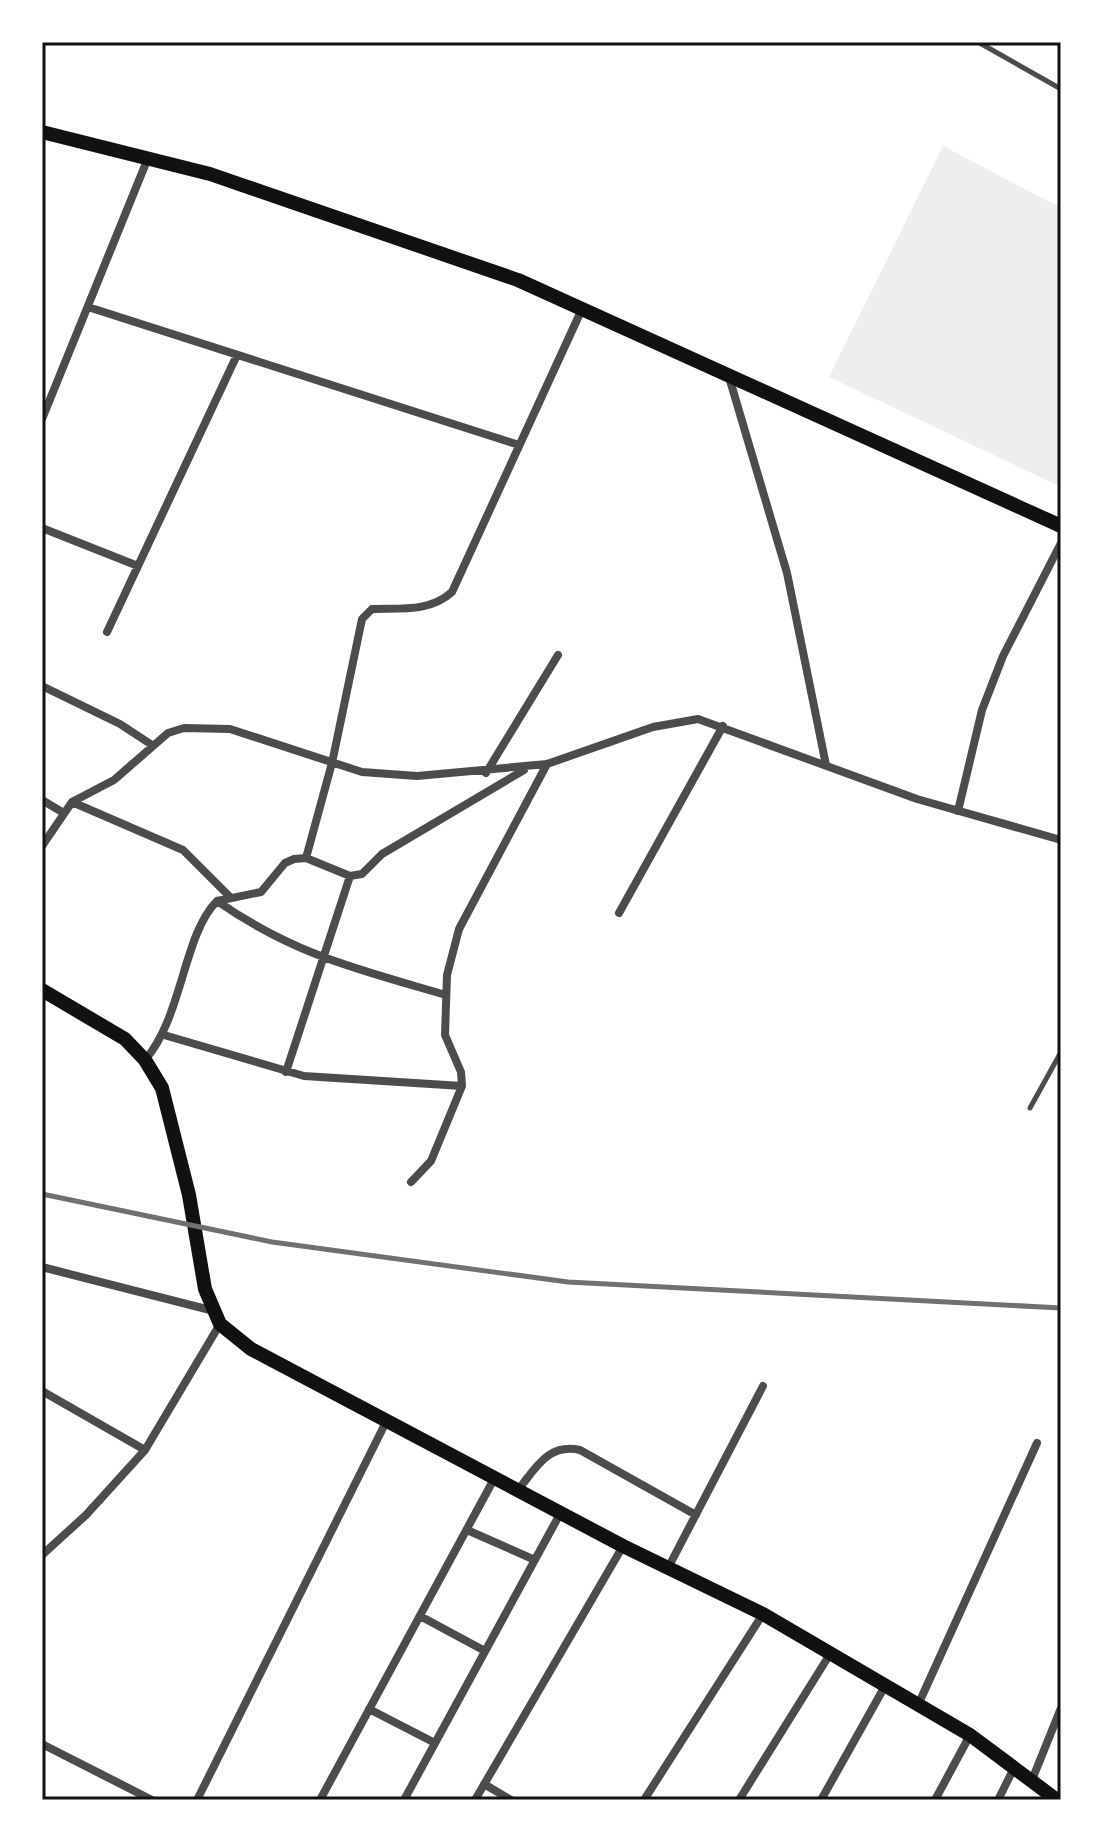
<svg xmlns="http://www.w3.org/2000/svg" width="1103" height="1842" viewBox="0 0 1103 1842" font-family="Quicksand,sans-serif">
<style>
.green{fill:#eee}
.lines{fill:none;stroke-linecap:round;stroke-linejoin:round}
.service{stroke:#4c4c4c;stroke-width:5}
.minor{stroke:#4c4c4c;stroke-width:8}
.secondary{stroke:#111;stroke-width:14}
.primary{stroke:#111;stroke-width:14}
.rail{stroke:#707070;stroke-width:5}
.neatline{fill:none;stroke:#111;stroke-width:3}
</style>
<rect width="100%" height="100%" fill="#fff"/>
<path class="green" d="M943,146L1061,208V487L829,377Z"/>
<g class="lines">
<path class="service" d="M978,42L1061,89
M1030,1108L1061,1052"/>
<path class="minor" d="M88,307L519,445
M729,377L787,573L826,765
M42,419L148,158
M42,528L138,566
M107,632L237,355
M42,686L120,724L152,745
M486,773L558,655
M42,800L62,812
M72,802L183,850L231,898
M958,811L982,710L1003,656L1061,543
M42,846L72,802L114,780L168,733L184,728L230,729L362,772L417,776L547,764L653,727L698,719L917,799L1061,840
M306,858L332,763L362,619L372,609C401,608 430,612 452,592L582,309
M217,901C295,955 357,969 446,995
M619,913L723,726
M164,1035L304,1076L462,1086
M145,1060C183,1016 183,935 217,901L261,892L285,863L294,859L306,858L350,876L362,874L382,854L524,770
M286,1072L350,876
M411,1182L431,1161L462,1086L461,1072L445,1035L447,975L459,929L547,764
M42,1267L214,1311
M42,1391L145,1450
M518,1490C536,1468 548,1443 580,1450L696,1515
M467,1530L535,1560
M42,1555L86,1515L145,1450L220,1324
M668,1568L763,1386
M420,1616L485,1651
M918,1705L1037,1443
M369,1709L435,1743
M42,1744L152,1800
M1032,1780L1061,1708
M484,1784L511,1800
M197,1800L386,1422
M320,1800L494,1479
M404,1800L561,1512
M475,1800L623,1546
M644,1800L763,1614
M739,1800L830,1654
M821,1800L885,1686
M935,1800L970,1735
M998,1800L1014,1768"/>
<path class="secondary" d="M42,990L125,1039L145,1060L162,1088L189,1195L205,1289L220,1324L251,1349L623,1546L763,1614L970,1735L1057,1800"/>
<path class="primary" d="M42,132L210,174L518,280L1061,526"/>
<path class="rail" d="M42,1194L272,1242L568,1282L1061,1308"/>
</g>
<rect width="1103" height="1842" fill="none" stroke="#ffffff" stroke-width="88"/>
<rect x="44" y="44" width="1015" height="1754" class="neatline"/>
</svg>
